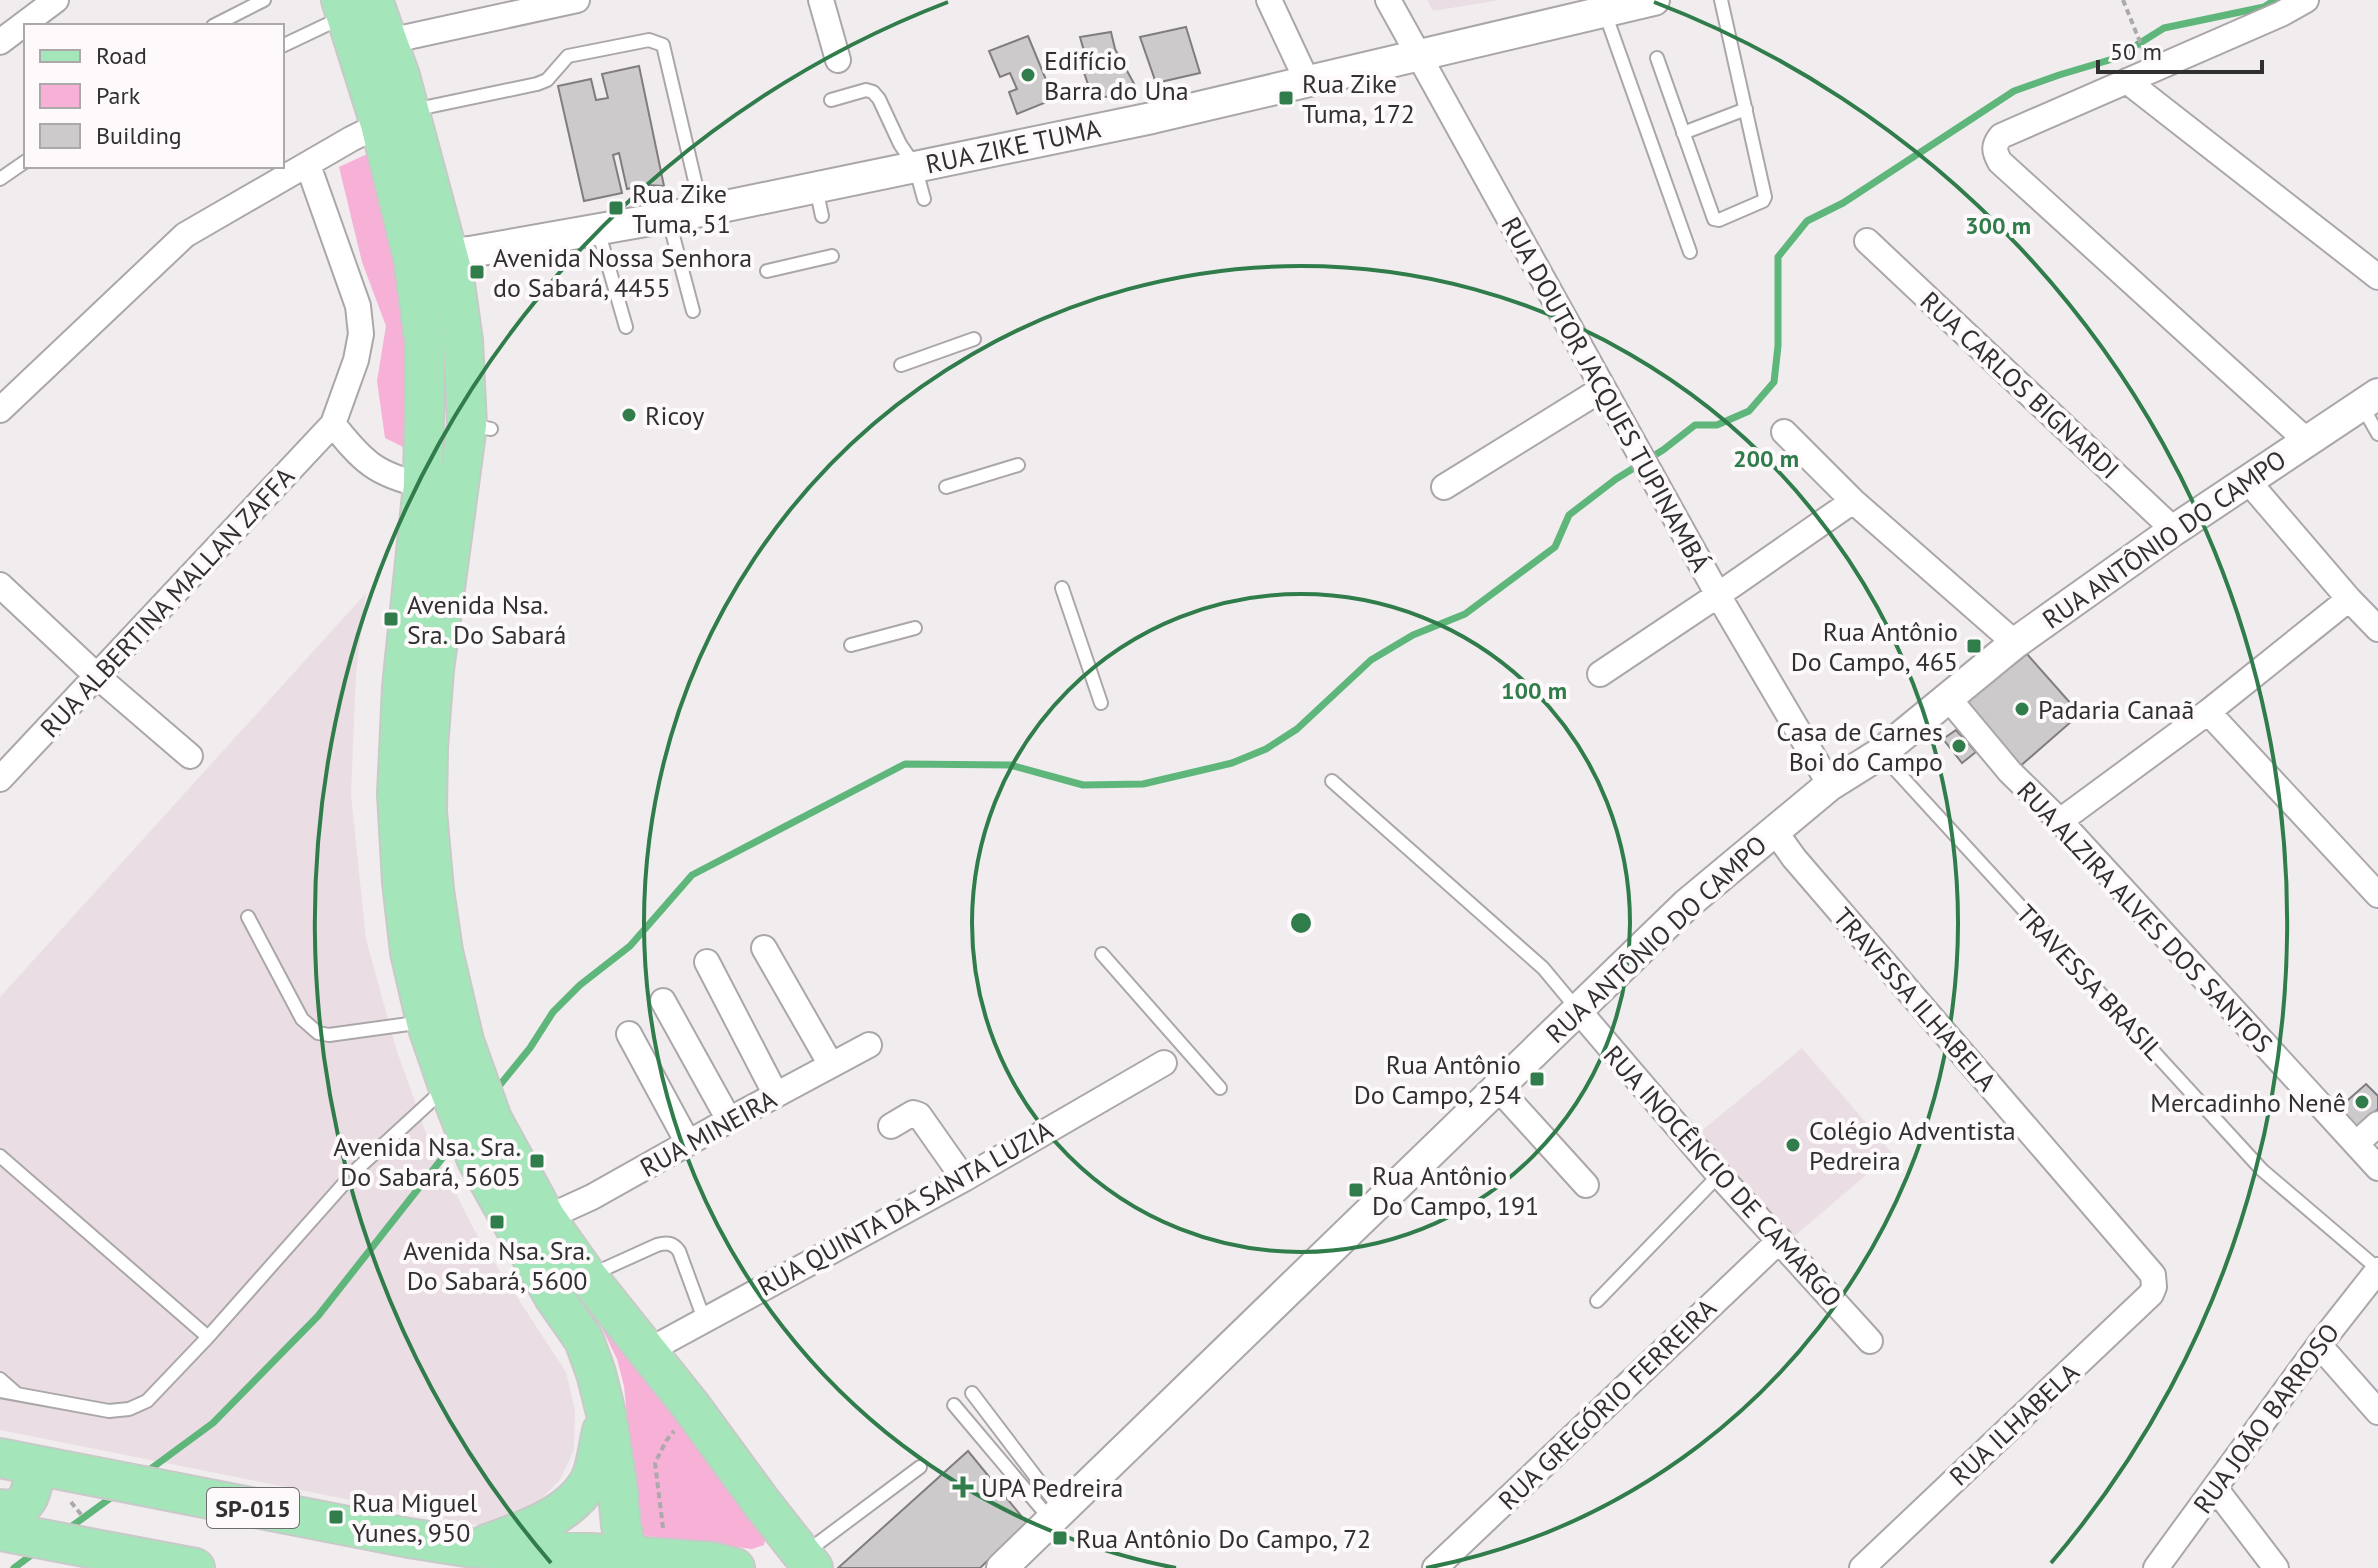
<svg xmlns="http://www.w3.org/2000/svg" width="2378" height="1568" viewBox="0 0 2378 1568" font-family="'PT Sans',sans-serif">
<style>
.built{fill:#eadee4}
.green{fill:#f7b0d6}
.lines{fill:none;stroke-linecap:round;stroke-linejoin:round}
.stream{stroke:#5fb67b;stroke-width:7}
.building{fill:#cdcacb;stroke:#817d7f;stroke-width:2}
.service-casing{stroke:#aba7a9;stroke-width:16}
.minor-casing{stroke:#aba7a9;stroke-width:28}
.tertiary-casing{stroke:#aba7a9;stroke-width:34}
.primary-casing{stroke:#c9c9c9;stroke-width:42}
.path{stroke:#aba9aa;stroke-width:4;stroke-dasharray:6 4;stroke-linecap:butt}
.service{stroke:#fff;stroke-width:12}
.minor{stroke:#fff;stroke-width:24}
.tertiary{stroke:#fff;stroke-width:30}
.primary{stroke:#a4e5b9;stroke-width:38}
.ring{fill:none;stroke:#307c4b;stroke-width:4}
.poi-dot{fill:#307c4b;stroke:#fefafc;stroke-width:3}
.labels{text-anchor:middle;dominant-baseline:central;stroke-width:8;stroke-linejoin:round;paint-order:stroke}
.shield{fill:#fefafc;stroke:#6e6d6d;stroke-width:2}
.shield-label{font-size:24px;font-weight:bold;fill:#313030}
.poi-label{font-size:26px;fill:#313030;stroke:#fefafc;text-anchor:start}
.street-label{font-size:26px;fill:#313030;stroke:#fefafc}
.centre{fill:#307c4b;stroke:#fefafc;stroke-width:4}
.ring-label{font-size:24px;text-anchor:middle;font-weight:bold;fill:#307c4b;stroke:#fefafc;stroke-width:8;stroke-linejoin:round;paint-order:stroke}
</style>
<rect width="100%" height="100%" fill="#f1edef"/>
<path class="built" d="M1427,0H1500L1433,11Z
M366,593L356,673L351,794L366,939L396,1048L427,1136L479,1239L566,1372L575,1410L574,1450L560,1480L538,1502L503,1520L481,1526L0,1430V997Z
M1802,1048L1892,1153L1784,1245L1694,1137Z"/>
<path class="green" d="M378,149L411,288V451L385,438L377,381L386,326L362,262L339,167Z
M603,1316L766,1534L764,1545L752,1549L640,1535L624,1386L617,1359L597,1318Z"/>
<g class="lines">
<path class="stream" d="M495,1091L530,1048L553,1012L580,985L630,946L692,875L905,764L1010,765L1083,785L1143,784L1232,763L1266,749L1297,729L1371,660L1413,635L1465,614L1555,547L1569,515L1616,479L1663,450L1695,425H1717L1749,411L1774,382L1778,346V257L1807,221L1843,203L2014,91L2059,75L2116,58L2164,28L2264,7L2275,0
M145,1473L213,1423L318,1316L455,1142
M68,1529L116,1494
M14,1568L38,1550"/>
</g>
<path class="building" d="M1186,27L1200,73L1156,83L1140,37Z
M1111,32L1115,49L1137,89L1126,94L1121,84L1114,88L1118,96L1103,97L1101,90L1091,93L1077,52L1084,51L1080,37Z
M1028,36L1054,99L1017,114L1009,92L1017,89L1010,73L1000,77L989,51Z
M639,66L664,186L646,185L627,189L619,153L613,155L622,193L584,201L558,86L591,79L596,100L608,98L602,74Z
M2027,654L2080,714L2018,768L1963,704Z
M1956,730L1976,752L1962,763L1943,739Z
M2366,1084L2378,1096V1109L2354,1129L2339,1108Z
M968,1451L1027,1523L980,1568H838Z"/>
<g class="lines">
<g class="service-casing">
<path id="service" d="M1605,13L1690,252
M213,26L264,0
M282,46L343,17
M1657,58L1714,219L1719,220L1763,201L1765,197L1721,0
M831,100L866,90L873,92L879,99L900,144L915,166L924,199
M413,110L537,84L547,80L568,56L649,40L663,45L702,211
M1683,133L1746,109
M0,179L26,161
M816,188L822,216
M668,217L693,311
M598,230L626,327
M767,271L832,256
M901,365L974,339
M2361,404L2378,434
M470,425L491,429
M946,487L1018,465
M1062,588L1101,703
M851,645L915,628
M1881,754L2262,1170L2378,1269
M1332,781L1543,968L1578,1010
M248,917L302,1019L318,1033L329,1035L423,1022
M1102,954L1220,1088
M0,1156L208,1337
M593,1274L657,1245C667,1242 673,1243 679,1251L704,1319
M1597,1301L1719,1175
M0,1379L16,1393
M0,1391L109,1411L129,1409L147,1401L208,1337L356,1170L442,1091
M972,1393L1061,1510
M954,1405L1051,1520
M805,1553L920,1467"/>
</g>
<g class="minor-casing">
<path id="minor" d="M821,0L838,60
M1269,0L1307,81
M1388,0L1718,595L1830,785
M2306,0L2281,14L2001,136C1993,146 1994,151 2000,162L2307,441
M389,41L577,0
M0,42L56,0
M2127,81L2378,277
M1867,241L2174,530
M0,410L185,235L351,139L389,120
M333,424C362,461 376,475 423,485
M1784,432L1853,501L2015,643
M2247,480L2349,599L2378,629
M1444,487L1602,389
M0,585L98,677L190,756
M1600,674L1718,595L1853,501
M1949,699L2010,772L2060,821L2378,1168
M2208,712L2378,895
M0,779L333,424L356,360L361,334L358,306L308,165
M2060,821L2208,712L2349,599
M1774,830L1794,858L2153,1275L2154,1287L2151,1294L1862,1568
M764,948L831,1065
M707,962L776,1095
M663,1001L729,1120
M1578,1010L1719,1175L1870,1341
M629,1034L688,1143
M1498,1088L1586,1185
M891,1126L913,1113L919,1115L964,1179
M2357,1143L2378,1124
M546,1218L592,1197L729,1120L869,1045
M2319,1345L2378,1412
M646,1352L964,1179L1164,1063
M2215,1488L2276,1568
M1435,1568L1780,1240
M2156,1568L2319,1345L2378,1270"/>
</g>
<g class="tertiary-casing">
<path id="tertiary" d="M427,257L470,252L702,211L1152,118L1654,0
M1002,1568L1687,904L1830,785L1881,753L2015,643L2174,530L2378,394"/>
</g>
<g class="primary-casing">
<path id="primary" d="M341,0L380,124L413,258L425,347L423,485L402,687L397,794L402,882L410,952L426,1022L448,1086L477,1160L554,1297L584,1340L596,1373L606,1413L617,1483L621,1525L630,1568
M373,0L400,76L448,255L454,277L463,341L467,425L434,670L428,748L427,812L434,890L443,951L464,1041L492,1119L546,1218L587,1276L690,1405L761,1502L813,1568
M0,1458L409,1538L473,1548L591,1553L713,1562L735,1568
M0,1509C31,1513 32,1489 35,1465
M0,1531L195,1568
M487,1544C523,1531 571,1516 590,1480C597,1466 598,1447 602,1431"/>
</g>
<path class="path" d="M2123,0L2144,52
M71,1502L83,1517
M663,1528L655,1463L666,1441L674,1431"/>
<use href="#service" class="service"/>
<use href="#minor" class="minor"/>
<use href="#tertiary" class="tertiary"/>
<use href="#primary" class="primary"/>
</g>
<g class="ring">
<circle cx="1301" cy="923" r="329"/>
<path d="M1176 1568A657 657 0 1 1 1426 1568"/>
<path d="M551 1563A986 986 0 0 1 948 2M1654 2A986 986 0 0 1 2051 1563"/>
</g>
<g class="poi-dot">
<circle cx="1028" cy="75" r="8"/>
<rect x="1278" y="90" width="16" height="16" rx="4"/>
<rect x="608" y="200" width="16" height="16" rx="4"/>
<rect x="469" y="264" width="16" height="16" rx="4"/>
<circle cx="629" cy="415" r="8"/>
<rect x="383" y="611" width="16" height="16" rx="4"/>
<rect x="1966" y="638" width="16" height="16" rx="4"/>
<circle cx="2022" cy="709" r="8"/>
<circle cx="1959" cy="746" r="8"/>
<rect x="1529" y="1071" width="16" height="16" rx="4"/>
<circle cx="2362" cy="1102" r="8"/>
<circle cx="1793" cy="1145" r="8"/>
<rect x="529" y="1153" width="16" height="16" rx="4"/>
<rect x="1348" y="1182" width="16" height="16" rx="4"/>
<rect x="489" y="1214" width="16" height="16" rx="4"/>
<path d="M959 1475h8v8h8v8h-8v8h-8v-8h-8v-8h8z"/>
<rect x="328" y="1509" width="16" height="16" rx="4"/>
<rect x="1052" y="1530" width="16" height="16" rx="4"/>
</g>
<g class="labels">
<rect class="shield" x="207" y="1488" width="92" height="40" rx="6"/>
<g class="shield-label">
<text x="253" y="1508">SP-015</text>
</g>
<g class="poi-label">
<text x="1044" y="60">Edifício<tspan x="1044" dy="30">Barra do Una</tspan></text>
<text x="1302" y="83">Rua Zike<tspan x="1302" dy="30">Tuma, 172</tspan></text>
<text x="632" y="193">Rua Zike<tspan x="632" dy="30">Tuma, 51</tspan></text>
<text x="493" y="257">Avenida Nossa Senhora<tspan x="493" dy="30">do Sabará, 4455</tspan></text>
<text x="645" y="415">Ricoy</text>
<text x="407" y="604">Avenida Nsa.<tspan x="407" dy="30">Sra. Do Sabará</tspan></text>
<text x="1958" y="631" text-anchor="end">Rua Antônio<tspan x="1958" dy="30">Do Campo, 465</tspan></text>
<text x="2038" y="709">Padaria Canaã</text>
<text x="1943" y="731" text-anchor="end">Casa de Carnes<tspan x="1943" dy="30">Boi do Campo</tspan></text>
<text x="1521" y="1064" text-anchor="end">Rua Antônio<tspan x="1521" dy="30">Do Campo, 254</tspan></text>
<text x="2346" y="1102" text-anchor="end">Mercadinho Nenê</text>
<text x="1809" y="1130">Colégio Adventista<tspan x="1809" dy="30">Pedreira</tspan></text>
<text x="521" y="1146" text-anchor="end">Avenida Nsa. Sra.<tspan x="521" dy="30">Do Sabará, 5605</tspan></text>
<text x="1372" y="1175">Rua Antônio<tspan x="1372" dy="30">Do Campo, 191</tspan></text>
<text x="497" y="1250" text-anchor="middle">Avenida Nsa. Sra.<tspan x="497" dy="30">Do Sabará, 5600</tspan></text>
<text x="981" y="1487">UPA Pedreira</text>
<text x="352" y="1502">Rua Miguel<tspan x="352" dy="30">Yunes, 950</tspan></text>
<text x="1076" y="1538">Rua Antônio Do Campo, 72</text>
</g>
<g class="street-label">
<text transform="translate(1013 146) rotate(-12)">RUA ZIKE TUMA</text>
<text transform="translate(2020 385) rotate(43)">RUA CARLOS BIGNARDI</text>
<text transform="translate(1606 394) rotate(61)">RUA DOUTOR JACQUES TUPINAMBÁ</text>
<text transform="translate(2164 539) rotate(-35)">RUA ANTÔNIO DO CAMPO</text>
<text transform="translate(167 602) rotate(-47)">RUA ALBERTINA MALLAN ZAFFA</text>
<text transform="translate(2145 917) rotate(47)">RUA ALZIRA ALVES DOS SANTOS</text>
<text transform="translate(1656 939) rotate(-43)">RUA ANTÔNIO DO CAMPO</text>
<text transform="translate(2090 982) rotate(47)">TRAVESSA BRASIL</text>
<text transform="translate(1915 999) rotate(49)">TRAVESSA ILHABELA</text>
<text transform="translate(708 1133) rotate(-29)">RUA MINEIRA</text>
<text transform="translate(1723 1176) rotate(48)">RUA INOCÊNCIO DE CAMARGO</text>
<text transform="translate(905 1208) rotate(-29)">RUA QUINTA DA SANTA LUZIA</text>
<text transform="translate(1607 1404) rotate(-44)">RUA GREGÓRIO FERREIRA</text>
<text transform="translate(2266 1418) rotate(-54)">RUA JOÃO BARROSO</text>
<text transform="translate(2014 1424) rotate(-43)">RUA ILHABELA</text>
</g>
</g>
<circle cx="1301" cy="923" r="12" class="centre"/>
<g class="ring-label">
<text x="1998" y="234">300 m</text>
<text x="1766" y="467">200 m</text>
<text x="1534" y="699">100 m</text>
</g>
<rect x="24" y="24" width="260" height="144" fill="#fefafc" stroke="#aca9aa" stroke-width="2"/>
<rect x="40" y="50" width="40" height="12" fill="#a4e5b9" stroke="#aca9aa" stroke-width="2"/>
<text x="96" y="64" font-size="24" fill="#313030">Road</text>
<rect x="40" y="84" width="40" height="24" fill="#f7b0d6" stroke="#aca9aa" stroke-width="2"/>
<text x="96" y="104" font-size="24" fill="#313030">Park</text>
<rect x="40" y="124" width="40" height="24" fill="#cdcacb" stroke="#aca9aa" stroke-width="2"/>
<text x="96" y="144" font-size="24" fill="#313030">Building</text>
<path d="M2098 60v12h164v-12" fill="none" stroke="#313030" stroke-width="4"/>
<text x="2110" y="60" font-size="24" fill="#313030" stroke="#fefafc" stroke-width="6" paint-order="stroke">50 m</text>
</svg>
